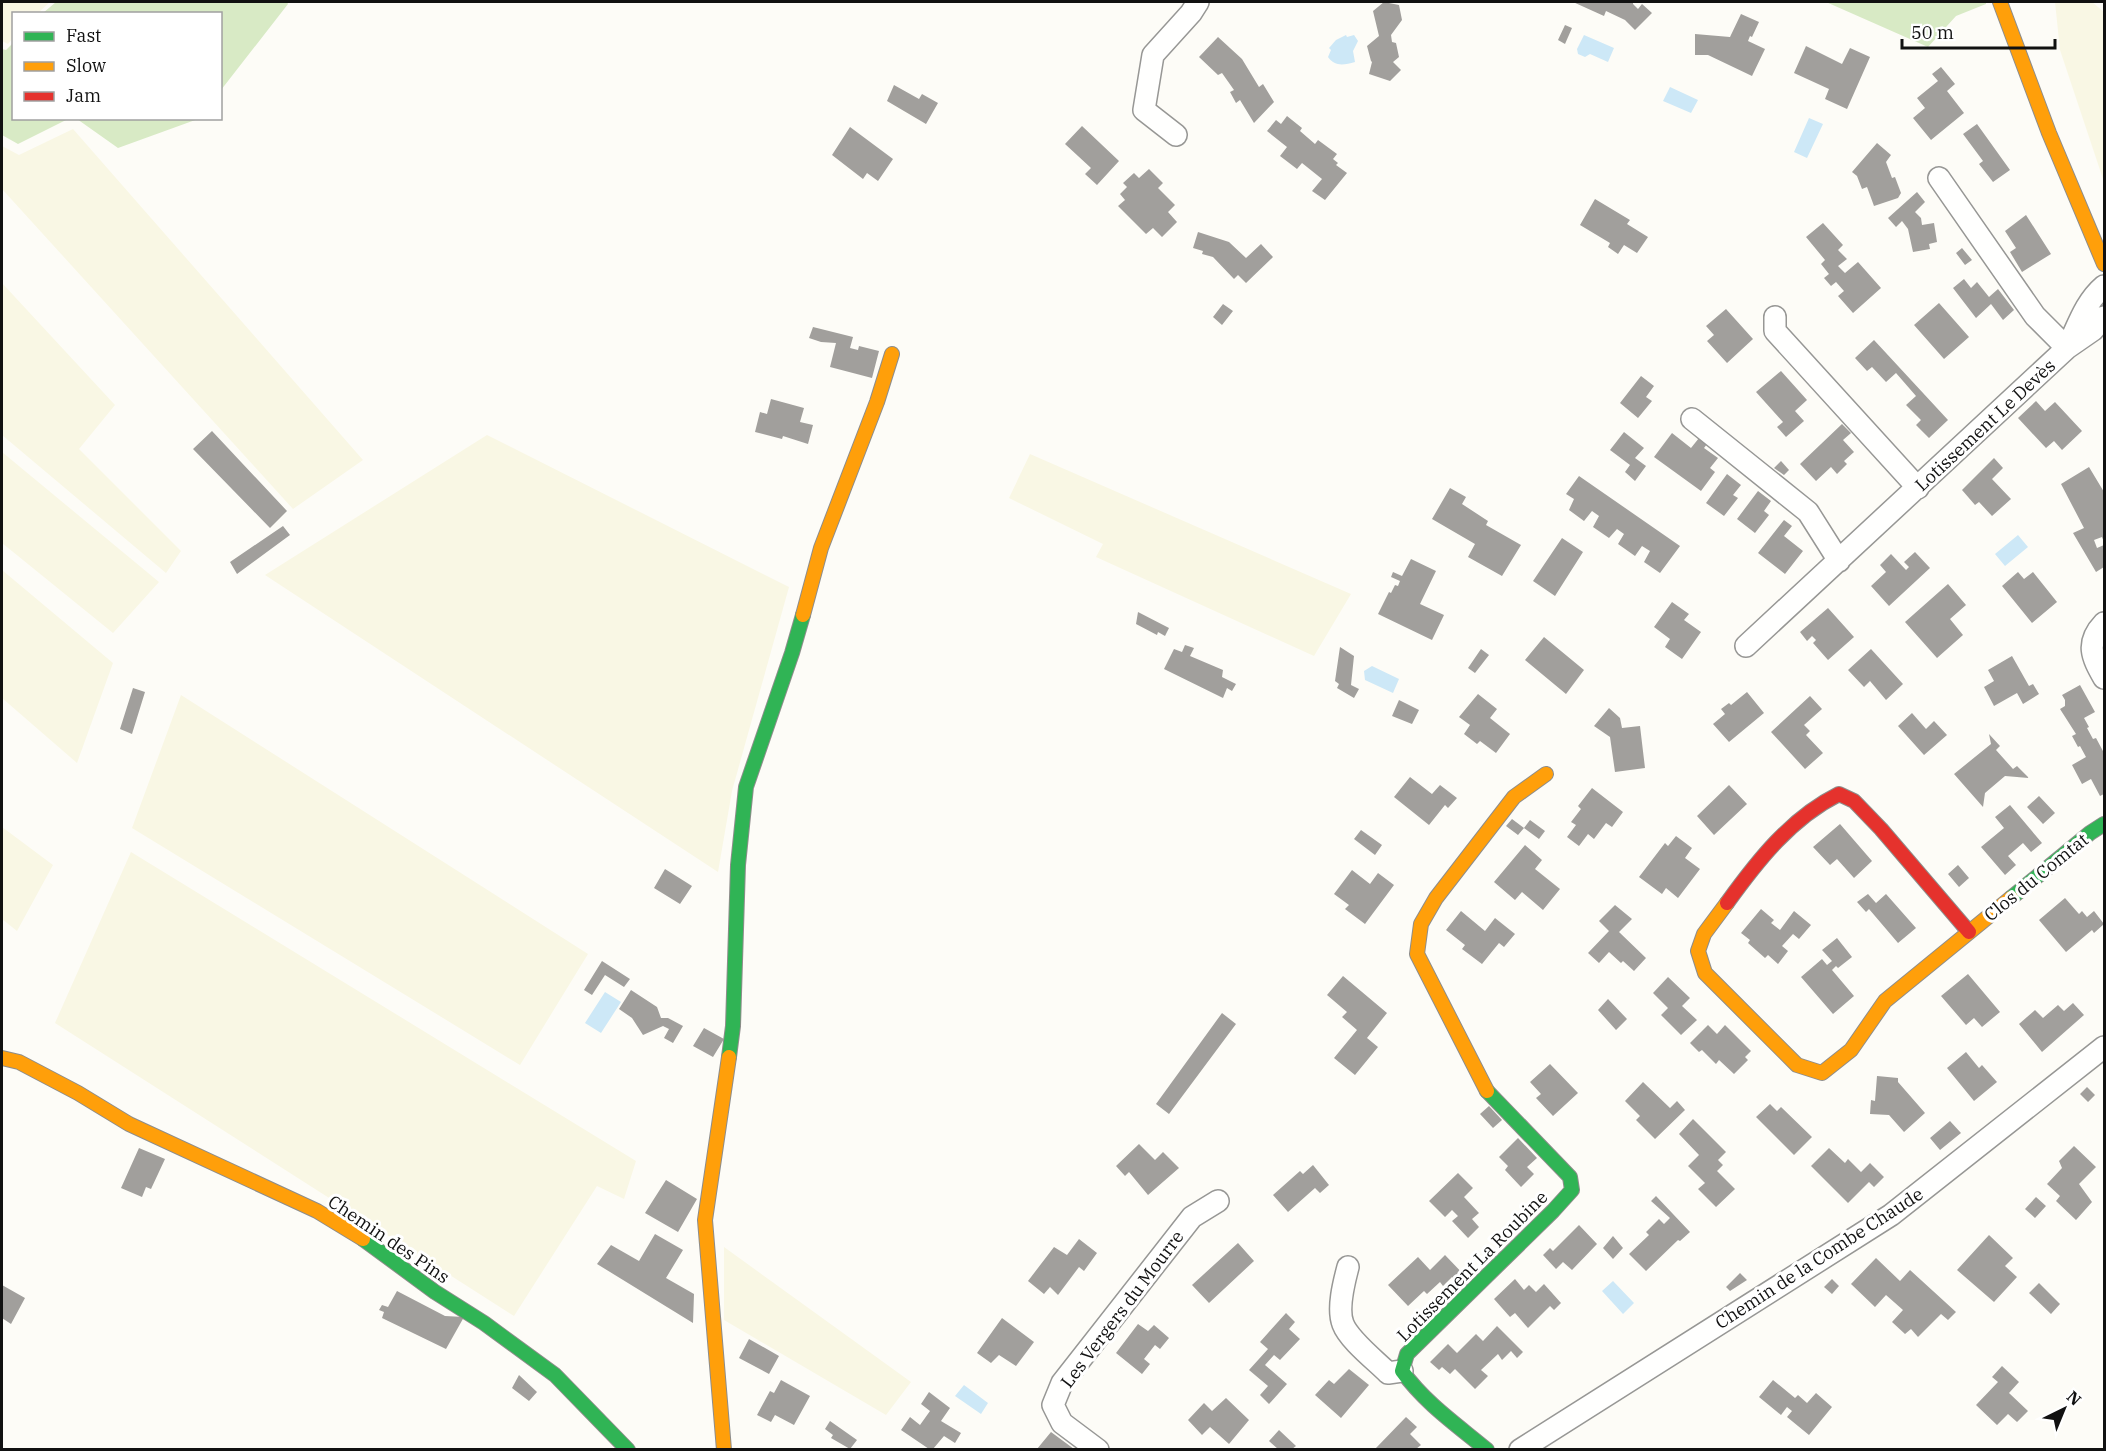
<svg xmlns="http://www.w3.org/2000/svg" width="2106" height="1451" viewBox="0 0 2106 1451" font-family="'IBM Plex Serif',serif">
<style>
.farmland{fill:#f9f7e4}
.forest{fill:#d8eac5}
.water{fill:#cde8f7}
.building{fill:#a19f9c}
.lines{fill:none;stroke-linecap:round;stroke-linejoin:round}
.street-casing{stroke:#979795;stroke-width:24}
.fast-casing{stroke:#8e8d8b;stroke-width:16}
.slow-casing{stroke:#8e8d8b;stroke-width:16}
.jam-casing{stroke:#8e8d8b;stroke-width:16}
.street{stroke:#fffffe;stroke-width:21}
.fast{stroke:#30b455;stroke-width:14}
.slow{stroke:#ff9f0a;stroke-width:14}
.jam{stroke:#e5322d;stroke-width:14}
.labels{text-anchor:middle;dominant-baseline:central;stroke-width:6;stroke-linejoin:round;paint-order:stroke}
.street-label{font-size:18px;fill:#111;stroke:#fff}
</style>
<rect width="100%" height="100%" fill="#fdfcf7"/>
<path class="farmland" d="M2,2H50L38,13L14,14L13,38L8,44L2,41Z
M2055,2H2092L2104,12V182L2060,50Z
M73,129L363,460L293,509L2,189V146L19,155Z
M2,283L115,405L79,449L181,551L166,573L2,435Z
M487,435L789,587L732,791L718,872L265,575Z
M2,452L159,582L113,633L2,543Z
M1030,454L1351,594L1314,656L1096,557L1103,544L1009,498Z
M2,570L113,663L77,763L2,698Z
M181,695L588,954L520,1065L132,828Z
M2,827L53,865L17,931L2,919Z
M131,852L636,1161L624,1199L597,1186L514,1316L55,1023Z
M724,1247L911,1382L886,1415L724,1320Z"/>
<path class="forest" d="M56,2H287L288,4L221,90L220,14L43,13Z
M1826,2H1986V4L1956,16L1928,47Z
M13,43L14,118L68,119L18,144L2,135V49L6,50Z
M77,119H198L118,148Z"/>
<path class="water" d="M1346,35L1347,37L1354,35L1358,41L1353,51L1355,62C1344,65 1335,67 1328,57L1331,50L1329,48L1336,40Z
M1584,35L1614,48L1608,62L1590,54L1585,57L1578,54L1577,49Z
M1670,87L1698,100L1691,113L1663,101Z
M1809,118L1823,124L1807,158L1794,152Z
M2018,535L2028,547L2005,566L1995,554Z
M1372,666L1399,679L1393,693L1365,680L1364,671Z
M605,992L621,1002L601,1033L585,1023Z
M1613,1281L1634,1303L1623,1314L1602,1291Z
M964,1385L988,1403L981,1414L955,1396Z"/>
<path class="building" d="M1384,2L1399,5L1402,20L1391,35L1392,42L1396,43L1399,57L1393,62L1401,70L1390,81L1369,74L1372,62L1371,61L1367,46L1379,36L1373,11Z
M1573,2H1633V4L1638,9L1642,4L1652,13L1635,30L1625,20L1606,11L1604,16Z
M1741,14L1759,22L1752,37L1750,36L1748,41L1765,49L1752,76L1708,55H1695V34L1730,37Z
M1565,25L1572,28L1565,44L1558,40Z
M1218,37L1242,59L1259,87L1263,84L1274,102L1254,123L1240,100L1236,103L1230,92L1234,90L1222,73L1218,75L1199,57Z
M1806,46L1842,64L1850,48L1870,57L1847,109L1825,99L1829,89L1794,73Z
M1941,67L1955,84L1947,91L1964,113L1931,140L1913,118L1925,108L1917,98L1938,81L1932,74Z
M894,85L919,99L922,94L938,103L926,124L887,101Z
M1287,116L1302,128L1300,131L1315,144L1318,140L1337,154L1333,159L1338,163L1336,165L1347,173L1325,200L1312,191L1322,179L1302,163L1297,169L1280,156L1287,147L1267,131L1276,120L1281,124Z
M1977,124L2010,170L1993,182L1979,164L1983,161L1963,134Z
M1082,126L1119,161L1097,185L1085,174L1091,168L1065,144Z
M850,127L893,159L878,181L867,173L863,179L832,155Z
M1877,143L1891,155L1886,162L1892,178L1895,177L1901,193L1898,198L1874,206L1867,187L1862,189L1857,176L1852,172Z
M1149,169L1163,183L1158,188L1175,205L1168,212L1177,222L1162,237L1153,228L1146,234L1118,206L1125,200L1120,194L1127,187L1123,183L1134,173L1139,178Z
M1917,192L1925,202L1915,212L1921,218L1922,225L1934,223L1937,242L1929,244L1930,249L1913,252L1908,229L1902,221L1896,227L1888,218Z
M1595,199L1630,220L1627,224L1648,237L1637,253L1624,245L1618,254L1608,247L1610,243L1580,225Z
M2026,215L2051,254L2022,272L2010,252L2016,248L2005,231Z
M1823,223L1843,245L1838,250L1847,259L1838,266L1845,273L1858,262L1881,288L1853,313L1838,296L1844,291L1836,282L1831,286L1824,278L1829,274L1821,264L1825,260L1806,237Z
M1198,232L1229,242L1246,258L1261,244L1273,257L1246,283L1238,275L1234,279L1213,257L1202,254L1203,251L1193,248Z
M1962,248L1972,260L1965,265L1956,253Z
M1964,279L1971,288L1977,282L1989,297L1998,289L2014,310L2003,320L1991,304L1976,318L1953,288Z
M1939,303L1969,337L1944,359L1914,325Z
M1223,304L1233,311L1222,325L1213,317Z
M1726,309L1753,339L1727,363L1707,341L1714,335L1706,326Z
M813,327L853,337L850,348L858,350L859,346L879,351L872,378L830,367L836,343L821,342L809,338Z
M1874,340L1948,420L1929,438L1916,425L1921,420L1906,405L1916,396L1896,373L1886,382L1872,367L1867,371L1855,358Z
M1781,371L1807,400L1795,411L1804,421L1786,437L1777,427L1783,422L1756,392Z
M1641,376L1654,386L1646,397L1652,401L1638,418L1620,403Z
M771,399L804,408L800,422L813,425L808,444L783,436L782,439L755,432L760,412L767,414Z
M2036,401L2045,411L2055,402L2082,431L2062,450L2054,441L2046,448L2018,418Z
M1842,424L1851,433L1843,440L1854,452L1844,461L1847,464L1837,474L1831,467L1816,481L1800,464Z
M212,431L287,511L270,528L193,449Z
M1624,432L1644,448L1635,458L1646,466L1635,481L1625,472L1630,465L1610,450Z
M1672,433L1691,448L1699,438L1707,444L1704,448L1718,458L1710,468L1715,472L1701,491L1654,457Z
M1994,458L2003,468L1992,479L2011,499L1992,516L1979,502L1975,505L1962,490Z
M1781,461L1789,470L1784,475L1774,468Z
M2089,467L2104,492V542L2102,537L2094,540L2097,548L2104,545V567L2096,572L2073,533L2084,528L2061,484Z
M1727,474L1741,485L1733,495L1738,498L1724,516L1706,503Z
M1579,476L1680,546L1660,573L1644,562L1650,551L1642,546L1635,556L1618,544L1624,534L1617,529L1609,538L1593,527L1599,516L1592,511L1584,521L1569,510L1574,499L1566,494Z
M1450,488L1466,497L1462,504L1488,521L1486,525L1521,545L1502,576L1468,557L1475,544L1432,519Z
M1758,491L1771,501L1764,511L1769,515L1755,533L1737,519Z
M1784,520L1792,526L1784,536L1803,551L1785,574L1758,553Z
M283,526L290,535L237,574L230,562Z
M1562,538L1583,552L1555,596L1533,581Z
M1915,552L1930,568L1889,606L1871,586L1886,572L1880,565L1891,554L1906,570L1909,567L1904,562Z
M1411,559L1436,571L1420,604L1444,615L1432,640L1378,614L1389,592L1391,593L1395,585L1398,586L1400,581L1391,577L1393,572L1402,576Z
M2018,572L2024,579L2033,572L2057,602L2032,623L2002,586Z
M1948,584L1966,605L1950,619L1963,635L1937,658L1905,622Z
M1672,602L1689,614L1684,620L1701,632L1682,659L1665,647L1670,639L1654,627Z
M1828,608L1854,637L1828,660L1813,643L1816,640L1812,636L1807,641L1800,632Z
M1138,612L1169,628L1165,636L1158,632L1157,635L1136,624Z
M1544,637L1584,670L1566,694L1525,660Z
M1185,645L1194,648L1190,656L1223,670L1222,677L1236,684L1232,691L1227,688L1223,698L1164,669L1174,649L1182,652Z
M1340,647L1354,656L1351,685L1359,689L1354,698L1337,688L1339,684L1335,681Z
M1481,649L1489,655L1475,673L1468,668Z
M1871,649L1903,684L1886,700L1870,681L1864,687L1848,670Z
M2012,656L2029,686L2033,684L2039,694L2023,704L2017,693L1994,706L1984,687L1994,681L1988,670Z
M2080,685L2095,712L2084,718L2089,727L2087,728L2093,739L2096,738L2104,753V794L2100,796L2091,779L2082,784L2072,765L2086,757L2080,746L2078,747L2072,736L2076,734L2060,709L2065,706V700L2062,695Z
M133,688L145,692L132,734L120,729Z
M1747,692L1764,713L1729,742L1713,724L1725,714L1721,709L1729,703L1731,705Z
M1478,694L1497,709L1490,718L1510,734L1496,753L1480,741L1477,744L1464,734L1470,725L1459,717Z
M1810,696L1822,709L1804,725L1810,731L1806,735L1823,753L1805,769L1771,732Z
M1399,700L1419,710L1412,724L1392,716Z
M1609,708L1620,718L1622,728L1640,726L1645,768L1615,772L1610,737L1594,726Z
M1912,713L1926,729L1934,721L1947,735L1924,755L1898,726Z
M1989,734L2000,746L1996,750L2013,769L2017,766L2029,778L2005,776L1985,793L1983,807L1954,774L1991,744Z
M1410,777L1432,794L1440,785L1457,798L1448,808L1445,805L1429,825L1394,797Z
M1729,785L1747,804L1714,835L1697,816Z
M1592,788L1623,812L1612,827L1606,823L1594,839L1588,834L1579,846L1567,837L1576,825L1571,822L1581,809L1578,806Z
M2039,796L2055,813L2043,824L2027,807Z
M2010,805L2042,843L2031,852L2023,843L2008,856L2016,865L2005,875L1981,847L2004,828L1995,817Z
M1512,819L1524,828L1530,820L1545,831L1539,839L1524,828L1518,835L1506,826Z
M1840,824L1872,861L1854,878L1837,859L1830,865L1813,847Z
M1361,830L1382,845L1375,855L1354,839Z
M1676,836L1692,848L1685,858L1700,869L1678,898L1666,888L1662,894L1639,877L1665,843L1668,846Z
M1525,845L1542,860L1535,869L1560,889L1543,910L1522,892L1515,900L1494,882Z
M1958,865L1969,878L1959,887L1948,874Z
M665,869L692,886L680,904L654,888Z
M1352,870L1370,884L1378,873L1394,885L1365,924L1345,909L1349,905L1334,894Z
M1868,894L1876,903L1886,894L1916,928L1898,943L1869,909L1866,912L1857,902Z
M2065,898L2079,914L2082,911L2087,917L2094,911L2104,924L2094,933L2092,930L2066,952L2039,920Z
M1615,905L1632,919L1619,932L1646,958L1634,971L1623,961L1621,963L1609,952L1599,963L1588,953L1609,931L1599,921Z
M1761,909L1774,920L1771,923L1780,930L1794,911L1811,925L1799,939L1793,934L1782,946L1788,951L1778,964L1768,955L1765,958L1748,943L1750,940L1741,933Z
M1461,911L1485,931L1495,918L1515,934L1504,947L1499,943L1482,964L1462,949L1465,945L1446,930Z
M1837,938L1852,957L1838,968L1836,966L1832,970L1854,996L1833,1014L1801,977L1822,959L1827,965L1832,961L1822,950Z
M602,961L630,979L624,987L605,975L592,995L584,990Z
M1968,974L2000,1012L1982,1027L1974,1018L1966,1025L1941,996Z
M1343,976L1387,1013L1367,1038L1378,1047L1355,1075L1334,1058L1357,1030L1342,1017L1347,1012L1327,995Z
M1668,977L1690,998L1682,1006L1697,1020L1681,1035L1661,1015L1668,1008L1653,993Z
M631,990L657,1007L661,1018H668L683,1026L673,1043L664,1038L669,1029L663,1026L643,1035L632,1018L619,1009Z
M1608,999L1627,1019L1616,1030L1598,1010Z
M2073,1003L2084,1015L2042,1052L2019,1024L2035,1010L2043,1018L2058,1005L2064,1011Z
M1222,1013L1236,1024L1169,1114L1156,1104Z
M1708,1025L1717,1034L1725,1025L1751,1051L1745,1057L1748,1060L1734,1074L1719,1060L1716,1064L1702,1050L1699,1052L1690,1043Z
M704,1028L724,1039L713,1057L693,1046Z
M1966,1052L1979,1068L1982,1065L1997,1082L1974,1101L1947,1068Z
M1550,1064L1578,1093L1553,1116L1536,1098L1541,1094L1530,1082Z
M1877,1076L1898,1078V1082L1925,1113L1904,1132L1889,1115L1870,1114L1871,1100L1875,1101Z
M1643,1082L1670,1108L1677,1101L1685,1110L1655,1139L1636,1120L1640,1116L1625,1101Z
M2087,1087L2095,1095L2088,1102L2080,1094Z
M1770,1104L1777,1111L1781,1107L1812,1137L1794,1155L1756,1117Z
M1489,1106L1502,1120L1493,1128L1480,1114Z
M1693,1119L1726,1152L1718,1160L1723,1165L1717,1171L1735,1189L1716,1207L1698,1189L1705,1183L1688,1166L1699,1155L1679,1134Z
M1950,1121L1961,1133L1940,1150L1930,1138Z
M1518,1138L1537,1158L1527,1167L1534,1174L1521,1187L1505,1170L1508,1166L1499,1157Z
M1139,1144L1155,1160L1163,1152L1179,1168L1148,1195L1129,1172L1125,1176L1116,1166Z
M2074,1146L2096,1167L2079,1184L2092,1202L2076,1220L2056,1201L2060,1196L2047,1184L2062,1168L2059,1161Z
M139,1148L165,1159L151,1189L146,1187L142,1197L121,1188Z
M1829,1148L1845,1163L1848,1159L1861,1172L1870,1163L1884,1177L1874,1187L1869,1182L1848,1203L1811,1166Z
M1313,1165L1329,1185L1320,1193L1315,1188L1288,1212L1273,1195L1300,1171L1303,1174Z
M1458,1173L1473,1188L1464,1197L1479,1213L1472,1219L1479,1227L1468,1238L1452,1221L1458,1216L1452,1210L1445,1217L1429,1201Z
M666,1180L697,1199L678,1232L645,1213Z
M1656,1196L1690,1232L1680,1241L1678,1240L1646,1271L1629,1254L1649,1235L1646,1232L1659,1219L1664,1224L1670,1218L1651,1201Z
M2036,1197L2046,1206L2035,1218L2025,1209Z
M1579,1225L1597,1244L1572,1270L1563,1262L1556,1269L1543,1255L1550,1248L1553,1251Z
M655,1234L683,1250L666,1278L694,1294L693,1323L597,1264L611,1245L639,1261Z
M1989,1235L2013,1258L2005,1266L2017,1277L1994,1302L1957,1270Z
M1613,1236L1623,1248L1613,1259L1603,1248Z
M1079,1239L1097,1253L1084,1271L1079,1267L1058,1295L1050,1287L1044,1294L1028,1281L1054,1247L1067,1255Z
M1238,1243L1254,1261L1209,1303L1192,1285Z
M1445,1255L1468,1279L1461,1286L1452,1277L1443,1286L1440,1282L1427,1294L1424,1291L1408,1306L1388,1285L1418,1257L1430,1270Z
M1876,1258L1900,1281L1910,1270L1956,1312L1948,1320L1941,1314L1918,1337L1911,1329L1905,1334L1892,1322L1903,1310L1886,1295L1875,1307L1851,1284Z
M1740,1273L1747,1280L1730,1291L1726,1287Z
M1515,1279L1524,1290L1529,1285L1536,1292L1544,1284L1561,1303L1554,1310L1550,1306L1528,1328L1515,1313L1510,1317L1494,1299Z
M1832,1279L1839,1286L1832,1294L1824,1287Z
M2039,1283L2060,1304L2051,1314L2029,1293Z
M2,1285L25,1298L11,1324L2,1318Z
M397,1291L445,1316L464,1317L446,1349L382,1318L384,1312L379,1310L382,1305L388,1307Z
M1286,1313L1295,1322L1289,1329L1300,1339L1280,1360L1274,1355L1265,1365L1287,1384L1269,1404L1260,1395L1268,1386L1249,1370L1268,1349L1260,1342Z
M1002,1318L1034,1342L1016,1366L999,1355L991,1363L977,1353Z
M1138,1324L1148,1331L1154,1325L1169,1338L1160,1349L1155,1345L1144,1359L1150,1364L1142,1374L1116,1353Z
M1497,1326L1523,1352L1517,1358L1511,1351L1502,1360L1498,1354L1481,1370L1488,1376L1475,1389L1455,1369L1450,1374L1442,1367L1439,1370L1430,1362L1448,1344L1457,1353L1476,1334L1483,1341Z
M749,1339L779,1356L769,1374L739,1358Z
M2002,1366L2019,1382L2009,1393L2028,1411L2017,1422L2008,1414L1997,1425L1976,1405L1998,1382L1992,1377Z
M1349,1369L1369,1385L1341,1418L1315,1395L1329,1380L1334,1384Z
M519,1375L537,1392L529,1401L512,1388Z
M781,1380L810,1396L794,1425L775,1415L771,1422L757,1415L770,1391L774,1393Z
M1773,1380L1795,1398L1798,1395L1807,1403L1816,1393L1832,1407L1809,1435L1787,1417L1792,1411L1787,1407L1781,1415L1759,1397Z
M929,1392L950,1408L941,1421L961,1433L955,1443L944,1436L933,1449H929L901,1430L910,1417L920,1425L930,1411L921,1404Z
M1226,1398L1249,1420L1229,1444L1210,1427L1202,1435L1188,1420L1204,1403L1212,1411Z
M1406,1417L1417,1427L1410,1434L1421,1445L1416,1449H1375Z
M830,1421L857,1440L850,1449L831,1438L833,1435L825,1429Z
M1279,1430L1296,1446L1292,1449H1278L1269,1441Z
M1051,1432L1074,1449H1037Z"/>
<g class="lines">
<g class="street-casing">
<path id="street" d="M1176,135L1144,110L1153,55L1191,13L1198,2
M1939,178L2035,316L2067,348
M1775,317V331L1918,488
M2067,348C2078,326 2085,302 2104,286
M1692,419L1808,512L1839,561
M2104,623C2085,643 2092,657 2104,678
M1746,646L2067,348L2093,330L2104,317
M1348,1267C1344,1282 1337,1309 1343,1324C1349,1340 1375,1360 1388,1373L1402,1371
M1098,1450L1062,1423L1053,1405L1062,1383L1192,1217L1218,1201
M1520,1450L1891,1215L2104,1047"/>
</g>
<g class="fast-casing">
<path id="fast" d="M2011,898L2090,833L2104,824
M729,1057L733,1026L738,865L746,787L792,653L803,615
M1487,1091L1570,1177L1572,1190L1553,1211L1407,1354L1402,1371C1425,1403 1457,1425 1487,1450
M363,1239L435,1292L484,1323L555,1375L628,1450"/>
</g>
<g class="slow-casing">
<path id="slow" d="M2000,2L2049,133L2104,264
M803,615L821,548L877,402L892,354
M1727,903L1704,934L1698,951L1705,973L1797,1065L1822,1073L1851,1050L1885,1001L2011,898
M2,1058L19,1062L78,1093L129,1124L317,1211L363,1239
M1487,1091L1417,954L1421,924L1436,898L1514,797L1546,774
M724,1450L705,1220L729,1057"/>
</g>
<g class="jam-casing">
<path id="jam" d="M1727,903C1758,860 1791,818 1839,794L1854,801L1881,829L1969,932"/>
</g>
<use href="#street" class="street"/>
<use href="#fast" class="fast"/>
<use href="#slow" class="slow"/>
<use href="#jam" class="jam"/>
</g>
<g class="labels">
<g class="street-label">
<text transform="translate(1985 425) rotate(-43)">Lotissement Le Devès</text>
<text transform="translate(2036 877) rotate(-39)">Clos du Comtat</text>
<text transform="translate(389 1239) rotate(34)">Chemin des Pins</text>
<text transform="translate(1819 1258) rotate(-33)">Chemin de la Combe Chaude</text>
<text transform="translate(1472 1266) rotate(-45)">Lotissement La Roubine</text>
<text transform="translate(1122 1309) rotate(-53)">Les Vergers du Mourre</text>
</g>
</g>
<rect width="2106" height="1451" fill="none" stroke="#111111" stroke-width="6"/>
<rect x="12" y="12" width="210" height="108" fill="#ffffff" stroke="#a0a0a0" stroke-width="1.5"/>
<rect x="24" y="32" width="30" height="9" fill="#30b455" stroke="#a0a0a0" stroke-width="1.5"/>
<text x="66" y="42" font-size="18" fill="#111111">Fast</text>
<rect x="24" y="62" width="30" height="9" fill="#ff9f0a" stroke="#a0a0a0" stroke-width="1.5"/>
<text x="66" y="72" font-size="18" fill="#111111">Slow</text>
<rect x="24" y="92" width="30" height="9" fill="#e5322d" stroke="#a0a0a0" stroke-width="1.5"/>
<text x="66" y="102" font-size="18" fill="#111111">Jam</text>
<g transform="translate(2064 1409) rotate(43)" stroke="#ffffff" stroke-width="4.5" paint-order="stroke">
<path d="M0-4.5L10 22L0 15L-10 22Z" fill="#111111"/>
<text y="-9" font-size="16" font-weight="bold" text-anchor="middle" fill="#111111">N</text>
</g>
<path d="M1902 39v9h153v-9" fill="none" stroke="#111111" stroke-width="3"/>
<text x="1911" y="39" font-size="18" fill="#111111" stroke="#ffffff" stroke-width="4.5" paint-order="stroke">50 m</text>
</svg>
